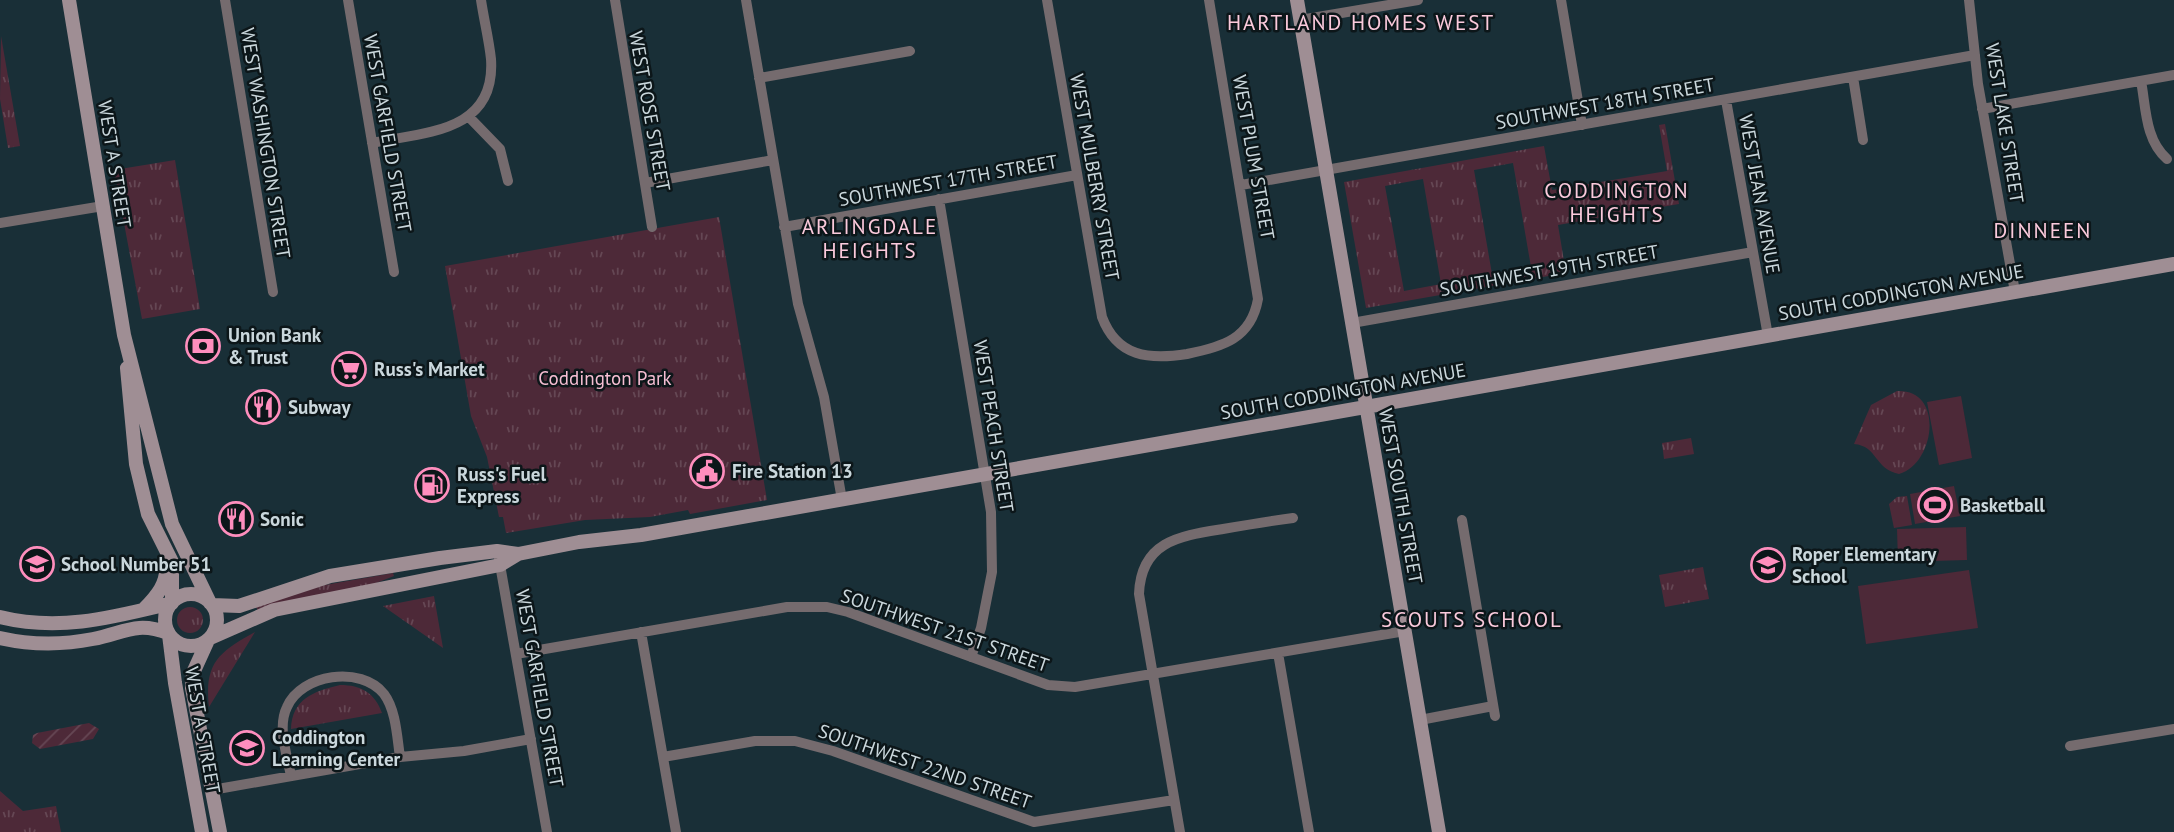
<svg xmlns="http://www.w3.org/2000/svg" width="2174" height="832" viewBox="0 0 2174 832" font-family="'PT Sans',sans-serif">
<style>
.grass{fill:url(#grass-tufts);fill-rule:evenodd}
.garden{fill:url(#garden-furrows)}
.pitch{fill:#4d2938}
.lines{fill:none;stroke-linecap:round;stroke-linejoin:round}
.street{stroke:#756b6e;stroke-width:10}
.secondary{stroke:#9f8e94;stroke-width:14}
.labels{text-anchor:middle;dominant-baseline:central;stroke-width:5;stroke-linejoin:round;paint-order:stroke}
.street-label{font-size:19px;fill:#cad7dc;stroke:#0c1619}
.poi-label{font-size:19px;font-weight:bold;fill:#cad7dc;stroke:#0c1619;text-anchor:start}
.park-label{font-size:19px;fill:#f6bed3;stroke:#0c1619}
.neighbourhood-label{font-size:21px;letter-spacing:2px;fill:#fbcadc;stroke:#0c1619}
</style>
<defs>
<pattern id="grass-tufts" width="24" height="20" patternUnits="userSpaceOnUse" patternTransform="scale(1.75)"><rect width="24" height="20" fill="#4d2938"/><path d="M3 7l-1-3M5 7V3M7 7l1-3M15 17l-1-3M17 17v-4M19 17l1-3" fill="none" stroke="#654754"/></pattern>
<pattern id="garden-furrows" width="10" height="10" patternUnits="userSpaceOnUse" patternTransform="scale(1.75)"><rect width="10" height="10" fill="#4d2938"/><path d="M-1 1l2-2M0 10L10 0M9 11l2-2" fill="none" stroke="#654754"/></pattern>
</defs>
<rect width="100%" height="100%" fill="#192f37"/>
<path class="grass" d="M1,36L20,146L8,148L0,99Z
M1665,124L1679,204L1558,225L1566,273L1366,308L1344,182L1544,146L1552,190L1667,171L1659,125ZM1513,163L1531,267L1492,274L1474,170ZM1423,179L1441,284L1404,291L1385,186Z
M175,160L200,309L142,319L114,170Z
M719,217L767,500L690,514L688,510L650,517L585,520L506,533L503,517H499L487,457L471,416L445,266Z
M1897,391C1945,389 1935,464 1899,474C1874,469 1878,446 1854,444L1871,405Z
M1691,438L1694,454L1664,459L1662,443Z
M1907,496L1912,525L1894,528L1889,504L1897,497Z
M1703,567L1709,599L1665,607L1659,575Z
M393,573L394,576L366,587L258,611L255,605L319,586Z
M434,596L443,648L383,606Z
M177 620a13 13 0 1 1 26 0a13 13 0 1 1-26 0Z
M255,632L209,707C204,663 219,652 255,632Z
M340,685C361,685 375,693 382,713L291,729C292,699 314,691 340,685Z
M0,791L23,811L56,806L61,832H0Z"/>
<path class="garden" d="M89,723L99,729L93,739L40,749L32,743L33,735L37,733Z"/>
<path class="pitch" d="M1961,396L1972,458L1939,465L1927,402Z
M1954,486L1960,516L1915,524L1910,494Z
M1966,527L1967,560L1898,562L1897,529Z
M1969,570L1978,628L1866,644L1858,586Z"/>
<g class="lines">
<path class="street" d="M225,0L273,292
M348,0L394,272
M615,0L652,227
M746,0L798,304L824,397L842,500
M1047,0L1102,317C1117,357 1149,360 1187,354C1222,347 1251,339 1258,299L1209,0
M1561,0L1582,125
M1969,0L1978,84L2015,292
M1300,20L1418,0
M1853,77L1863,140
M759,78L910,51
M2141,81C2146,107 2145,140 2167,159
M1726,100L1768,336
M1982,109L2174,75
M469,117L500,149L508,181
M372,143C424,132 496,133 491,59C489,40 484,20 481,0
M645,183L773,160
M1241,185L1975,55
M939,199L991,512L992,572L981,628L971,657
M0,223L103,206
M784,227L1077,175
M1352,323L1753,252
M1462,520L1495,716
M499,559L547,832
M641,632L676,832
M1278,653L1309,832
M516,654L787,607H827L848,612L1048,685L1075,687L1405,631
M1420,720L1493,706
M2070,746L2174,729
M663,757L755,741H795L833,751L1034,822L1174,800
M291,776C287,755 277,727 287,707C301,674 361,665 384,694C396,710 397,737 400,757
M212,790L400,757L464,751L531,739
M1180,832L1139,594C1141,541 1180,536 1223,529C1246,525 1270,521 1293,518"/>
<path class="secondary" d="M69,0L124,335L172,524L210,603
M1297,0L1439,832
M127,368L136,464L148,514L172,562V602
M165 620a26 26 0 1 1 52 0a26 26 0 1 1-52 0Z
M212,605L239,606L330,576L440,558L497,551L518,554L579,542L641,535L2174,264
M144,609C157,596 168,583 166,564
M0,617C60,632 114,617 172,603
M169,635L175,683L202,832
M0,638C31,645 62,645 93,639C124,633 136,621 168,633
M210,638L274,610L500,565L518,554
M208,640L193,673L192,688L220,832"/>
</g>
<defs>
<g id="bank-ring" transform="scale(1.75)"><circle r="9.5" fill="#0c1619" stroke="#fe8ebd" stroke-width="1.5"/><path d="M-6-4H6V4H-6ZM0-2.3a2.3 2.3 0 1 0 0 4.6a2.3 2.3 0 1 0 0-4.6Z" fill="#fe8ebd"/></g>
<g id="supermarket-ring" transform="scale(1.75)"><circle r="9.5" fill="#0c1619" stroke="#fe8ebd" stroke-width="1.5"/><path d="M-6-5.5h2.5l.6 2H6L4.5 2H-2.5L-4.4-4H-6ZM-1.5 3.2a1.3 1.3 0 1 0 .1 0ZM3 3.2a1.3 1.3 0 1 0 .1 0Z" fill="#fe8ebd"/></g>
<g id="restaurant-ring" transform="scale(1.75)"><circle r="9.5" fill="#0c1619" stroke="#fe8ebd" stroke-width="1.5"/><path d="M-5-6h1v4h1v-4h1v4h1v-4h1v5L-1.5 .5V6h-2V.5L-5-1ZM5-6V6H3V1.5H1.5Q1.5-4 5-6Z" fill="#fe8ebd"/></g>
<g id="civic-ring" transform="scale(1.75)"><circle r="9.5" fill="#0c1619" stroke="#fe8ebd" stroke-width="1.5"/><path d="M-.6-6.5H3V-4.5H.6V-3L4-1V1h2V6H-6V1h2V-1L-.6-3ZM-1.2 2.5V6h2.4V2.5Z" fill="#fe8ebd"/></g>
<g id="fuel-ring" transform="scale(1.75)"><circle r="9.5" fill="#0c1619" stroke="#fe8ebd" stroke-width="1.5"/><path d="M-5.5-6h7V0h2V4h1.3V-2.5L3-4.5l.8-.8L6-3V5H2.5V1h-1V6h-7ZM-4.2-4.7v3.2H.2V-4.7Z" fill="#fe8ebd"/></g>
<g id="stadium-ring" transform="scale(1.75)"><circle r="9.5" fill="#0c1619" stroke="#fe8ebd" stroke-width="1.5"/><path d="M0-5a6.5 5 0 1 0 0 10a6.5 5 0 1 0 0-10ZM-3.5-1.8h7v3.6h-7Z" fill="#fe8ebd"/></g>
<g id="school-ring" transform="scale(1.75)"><circle r="9.5" fill="#0c1619" stroke="#fe8ebd" stroke-width="1.5"/><path d="M0-5L7-2L0 1L-7-2ZM-4 1L0 2.5L4 1V4Q0 6-4 4Z" fill="#fe8ebd"/></g>
</defs>
<g fill-rule="evenodd">
<use href="#bank-ring" x="203" y="346"/>
<use href="#supermarket-ring" x="349" y="369"/>
<use href="#restaurant-ring" x="263" y="407"/>
<use href="#civic-ring" x="707" y="471"/>
<use href="#fuel-ring" x="432" y="485"/>
<use href="#stadium-ring" x="1935" y="505"/>
<use href="#restaurant-ring" x="236" y="519"/>
<use href="#school-ring" x="37" y="564"/>
<use href="#school-ring" x="1768" y="565"/>
<use href="#school-ring" x="247" y="748"/>
</g>
<g class="labels">
<g class="street-label">
<text transform="translate(1605 103) rotate(-10)">SOUTHWEST 18TH STREET</text>
<text transform="translate(650 111) rotate(80)">WEST ROSE STREET</text>
<text transform="translate(2005 123) rotate(81)">WEST LAKE STREET</text>
<text transform="translate(388 133) rotate(80)">WEST GARFIELD STREET</text>
<text transform="translate(266 143) rotate(81)">WEST WASHINGTON STREET</text>
<text transform="translate(1254 157) rotate(80)">WEST PLUM STREET</text>
<text transform="translate(115 164) rotate(81)">WEST A STREET</text>
<text transform="translate(1095 177) rotate(80)">WEST MULBERRY STREET</text>
<text transform="translate(948 180) rotate(-10)">SOUTHWEST 17TH STREET</text>
<text transform="translate(1760 194) rotate(80)">WEST JEAN AVENUE</text>
<text transform="translate(1549 270) rotate(-10)">SOUTHWEST 19TH STREET</text>
<text transform="translate(1901 292) rotate(-10)">SOUTH CODDINGTON AVENUE</text>
<text transform="translate(1343 391) rotate(-10)">SOUTH CODDINGTON AVENUE</text>
<text transform="translate(994 426) rotate(81)">WEST PEACH STREET</text>
<text transform="translate(1401 496) rotate(80)">WEST SOUTH STREET</text>
<text transform="translate(945 630) rotate(19)">SOUTHWEST 21ST STREET</text>
<text transform="translate(540 688) rotate(80)">WEST GARFIELD STREET</text>
<text transform="translate(203 730) rotate(80)">WEST A STREET</text>
<text transform="translate(925 766) rotate(19)">SOUTHWEST 22ND STREET</text>
</g>
<g class="poi-label">
<text x="228" y="335">Union Bank<tspan x="228" dy="22">&amp; Trust</tspan></text>
<text x="374" y="369">Russ's Market</text>
<text x="288" y="407">Subway</text>
<text x="732" y="471">Fire Station 13</text>
<text x="457" y="474">Russ's Fuel<tspan x="457" dy="22">Express</tspan></text>
<text x="1960" y="505">Basketball</text>
<text x="260" y="519">Sonic</text>
<text x="1792" y="554">Roper Elementary<tspan x="1792" dy="22">School</tspan></text>
<text x="61" y="564">School Number 51</text>
<text x="272" y="737">Coddington<tspan x="272" dy="22">Learning Center</tspan></text>
</g>
<g class="park-label">
<text x="605" y="378">Coddington Park</text>
</g>
<g class="neighbourhood-label">
<text x="1361" y="22">HARTLAND HOMES WEST</text>
<text x="1617" y="190">CODDINGTON<tspan x="1617" dy="24">HEIGHTS</tspan></text>
<text x="870" y="226">ARLINGDALE<tspan x="870" dy="24">HEIGHTS</tspan></text>
<text x="2043" y="230">DINNEEN</text>
<text x="1472" y="619">SCOUTS SCHOOL</text>
</g>
</g>
</svg>
